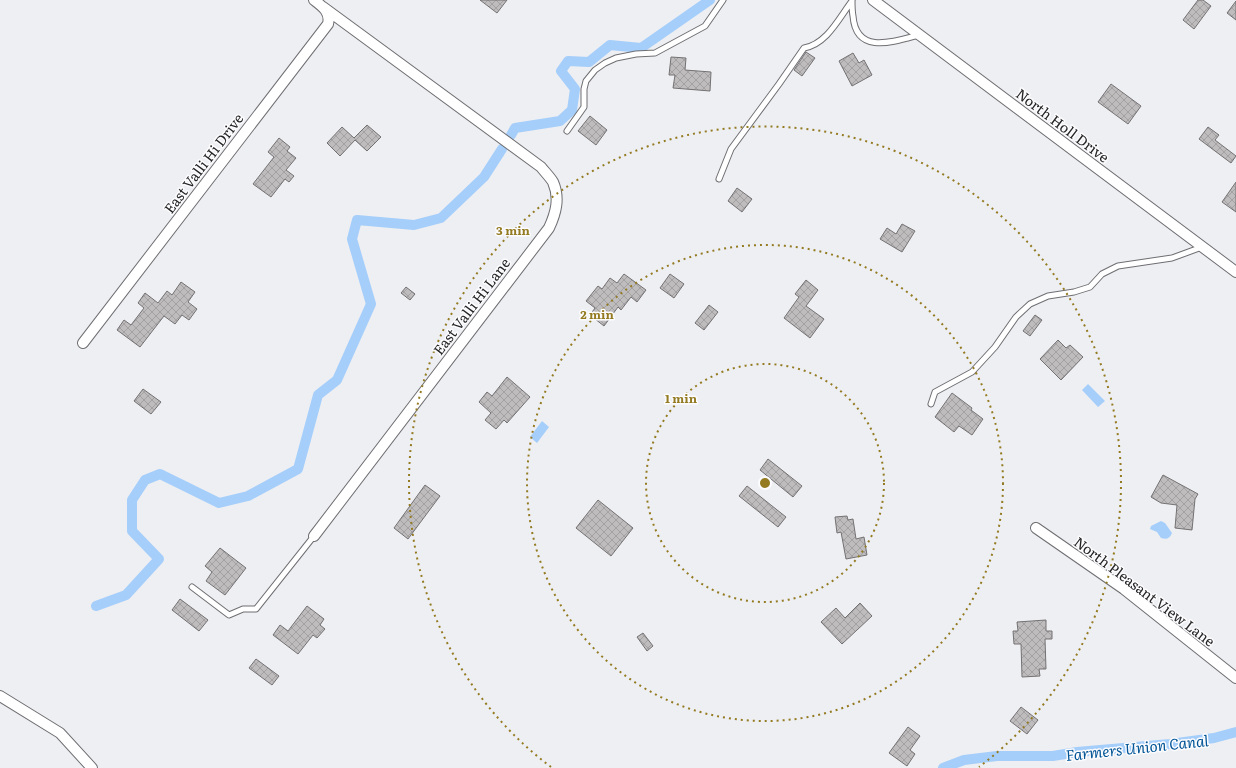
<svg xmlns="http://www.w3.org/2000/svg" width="1236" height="768" viewBox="0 0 1236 768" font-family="Literata,serif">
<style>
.water{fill:#a5cefb}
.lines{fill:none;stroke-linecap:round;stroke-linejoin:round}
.canal{stroke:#a5cefb;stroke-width:10}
.building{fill:url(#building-cross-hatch);stroke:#747173}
.lane-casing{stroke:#6f6f73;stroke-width:7}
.street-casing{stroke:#6f6f73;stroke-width:12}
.lane{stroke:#fff;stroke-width:5}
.street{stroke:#fff;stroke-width:10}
.ring{fill:none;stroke:#947b22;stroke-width:2;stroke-dasharray:2 4}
.labels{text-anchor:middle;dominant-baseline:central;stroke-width:3;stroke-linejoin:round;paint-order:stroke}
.street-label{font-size:14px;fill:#242425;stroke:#fcfcff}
.water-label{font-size:15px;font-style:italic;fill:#005495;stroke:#fcfcff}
.centre{fill:#947b22;stroke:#fcfcff;stroke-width:2}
.ring-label{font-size:12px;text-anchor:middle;font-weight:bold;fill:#947b22;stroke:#fcfcff;stroke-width:3;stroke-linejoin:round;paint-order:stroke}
</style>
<defs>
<pattern id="building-cross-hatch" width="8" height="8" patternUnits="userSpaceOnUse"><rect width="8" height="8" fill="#bfbcbe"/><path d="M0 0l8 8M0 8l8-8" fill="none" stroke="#a4a1a3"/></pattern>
</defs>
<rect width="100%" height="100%" fill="#eeeff2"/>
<path class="water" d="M1088,384L1105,401L1098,407L1082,390Z
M542,421L549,427L537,443L530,437Z
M1161,521L1165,523L1172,533C1170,538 1167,540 1161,538L1157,532L1150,529L1151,526Z"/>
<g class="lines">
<path class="canal" d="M511,135L515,128L560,121L572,110L575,89L561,71L568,61L589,62L610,45L641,48L710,0
M96,606L126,595L159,559L132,531V500L145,480L160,474L219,503L248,496L298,469L318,395L337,380L371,304L352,239L357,220L414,225L441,218L484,177L502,149
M943,768L964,760L997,756H1053L1077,752L1170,744L1214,738L1236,732"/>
</g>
<path class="building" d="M480,0H507L497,13Z
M1198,0H1203L1211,6L1194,29L1183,20Z
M1236,1V20L1227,13Z
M806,52L815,58L802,76L794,70Z
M853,53L859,63L864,60L872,75L852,86L839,61Z
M671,57L686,58L685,70L711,72L710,91L673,88L675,75H669Z
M1111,84L1141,106L1128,124L1098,102Z
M590,116L607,130L596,145L578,131Z
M367,125L381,137L367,151L355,140L340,156L327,143L342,127L354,138Z
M1208,127L1219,135L1215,140L1236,156L1231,163L1199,139Z
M279,138L290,147L287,151L296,158L286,170L294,176L289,182L285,179L271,197L253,184L274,157L268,152Z
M1236,182V212L1222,202Z
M737,188L752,199L742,212L728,201Z
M902,224L915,231L902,252L880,239L887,228L896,234Z
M624,274L646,290L637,302L631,297L621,310L618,307L604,326L590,315L595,308L586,301L598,286L602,289L610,278L617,283Z
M670,274L684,284L674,298L660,288Z
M806,280L818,290L806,306L824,319L810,338L784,318L799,297L795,294Z
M181,282L195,292L188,302L197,309L189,320L182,315L175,324L164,316L140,347L117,330L124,320L131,325L144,308L138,303L145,293L158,303L167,291L172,295Z
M406,287L415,294L410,300L401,293Z
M709,305L718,312L704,330L695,323Z
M1035,315L1042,320L1030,336L1023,331Z
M1058,340L1066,348L1070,345L1083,357L1061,380L1040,359Z
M507,377L530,397L507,423L504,420L496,429L485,420L491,413L479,402L487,392L492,396Z
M143,389L161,402L151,414L134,401Z
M952,393L972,408L971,410L983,419L972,435L959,426L954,432L935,417Z
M768,459L802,486L793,497L760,470Z
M1163,475L1198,494L1195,499L1192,530L1175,528L1177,505L1161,503L1151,497Z
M425,485L440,496L408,539L394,528Z
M747,486L786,517L778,527L739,496Z
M598,500L633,528L611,556L576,528Z
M847,516L848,520L853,519L856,539L864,537L867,555L846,559L841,532L837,533L835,517Z
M220,548L246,568L225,595L206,581L212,572L205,566Z
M180,599L208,620L199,631L172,610Z
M860,603L872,616L842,644L821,622L836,608L845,618Z
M307,606L324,619L320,625L325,629L317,638L313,635L298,654L273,635L280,625L288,631Z
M1046,620V631H1052V639H1045L1046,669H1039L1040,676L1022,677L1021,644H1014L1013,631H1018L1017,622Z
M643,633L653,646L647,651L637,637Z
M256,659L279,676L272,685L249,668Z
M1021,707L1038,720L1027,734L1010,721Z
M908,727L920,736L910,750L915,754L907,766L889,753Z"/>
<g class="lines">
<g class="lane-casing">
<path id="lane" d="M852,0C852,5 852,11 853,16C856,55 893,42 919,35
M567,131L584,107V89L586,81L595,70L605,63L616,58L636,54L655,53L705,26L723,0
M719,179L731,149L779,84L804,48C827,44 839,18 852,1
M931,404L935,392L972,372L995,347L1016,317L1030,304L1048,296L1074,292L1090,287L1102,274L1118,266L1172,258L1202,247
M192,587L229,615L243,609H256L314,536"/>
</g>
<g class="street-casing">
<path id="street" d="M873,0L1236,272
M83,343L328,24C331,12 322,6 314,0
M1036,528L1124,589L1236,678
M314,536L549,228C556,213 560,198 553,182C550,177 544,171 541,167L323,7
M0,696L60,733L92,768"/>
</g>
<use href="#lane" class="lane"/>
<use href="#street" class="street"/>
</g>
<g class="ring">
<circle cx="765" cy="483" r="119"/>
<circle cx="765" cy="483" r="238"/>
<path d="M551 767A356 356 0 1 1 979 767"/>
</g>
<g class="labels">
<g class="street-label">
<text transform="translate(1063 125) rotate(37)">North Holl Drive</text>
<text transform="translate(203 163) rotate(-53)">East Valli Hi Drive</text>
<text transform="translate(471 306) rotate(-53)">East Valli Hi Lane</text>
<text transform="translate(1145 591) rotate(37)">North Pleasant View Lane</text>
</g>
<g class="water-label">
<text transform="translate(1137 747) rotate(-6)">Farmers Union Canal</text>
</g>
</g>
<circle cx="765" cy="483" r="6" class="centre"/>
<g class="ring-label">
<text x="513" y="235">3 min</text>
<text x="597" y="319">2 min</text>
<text x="681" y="403">1 min</text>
</g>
</svg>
